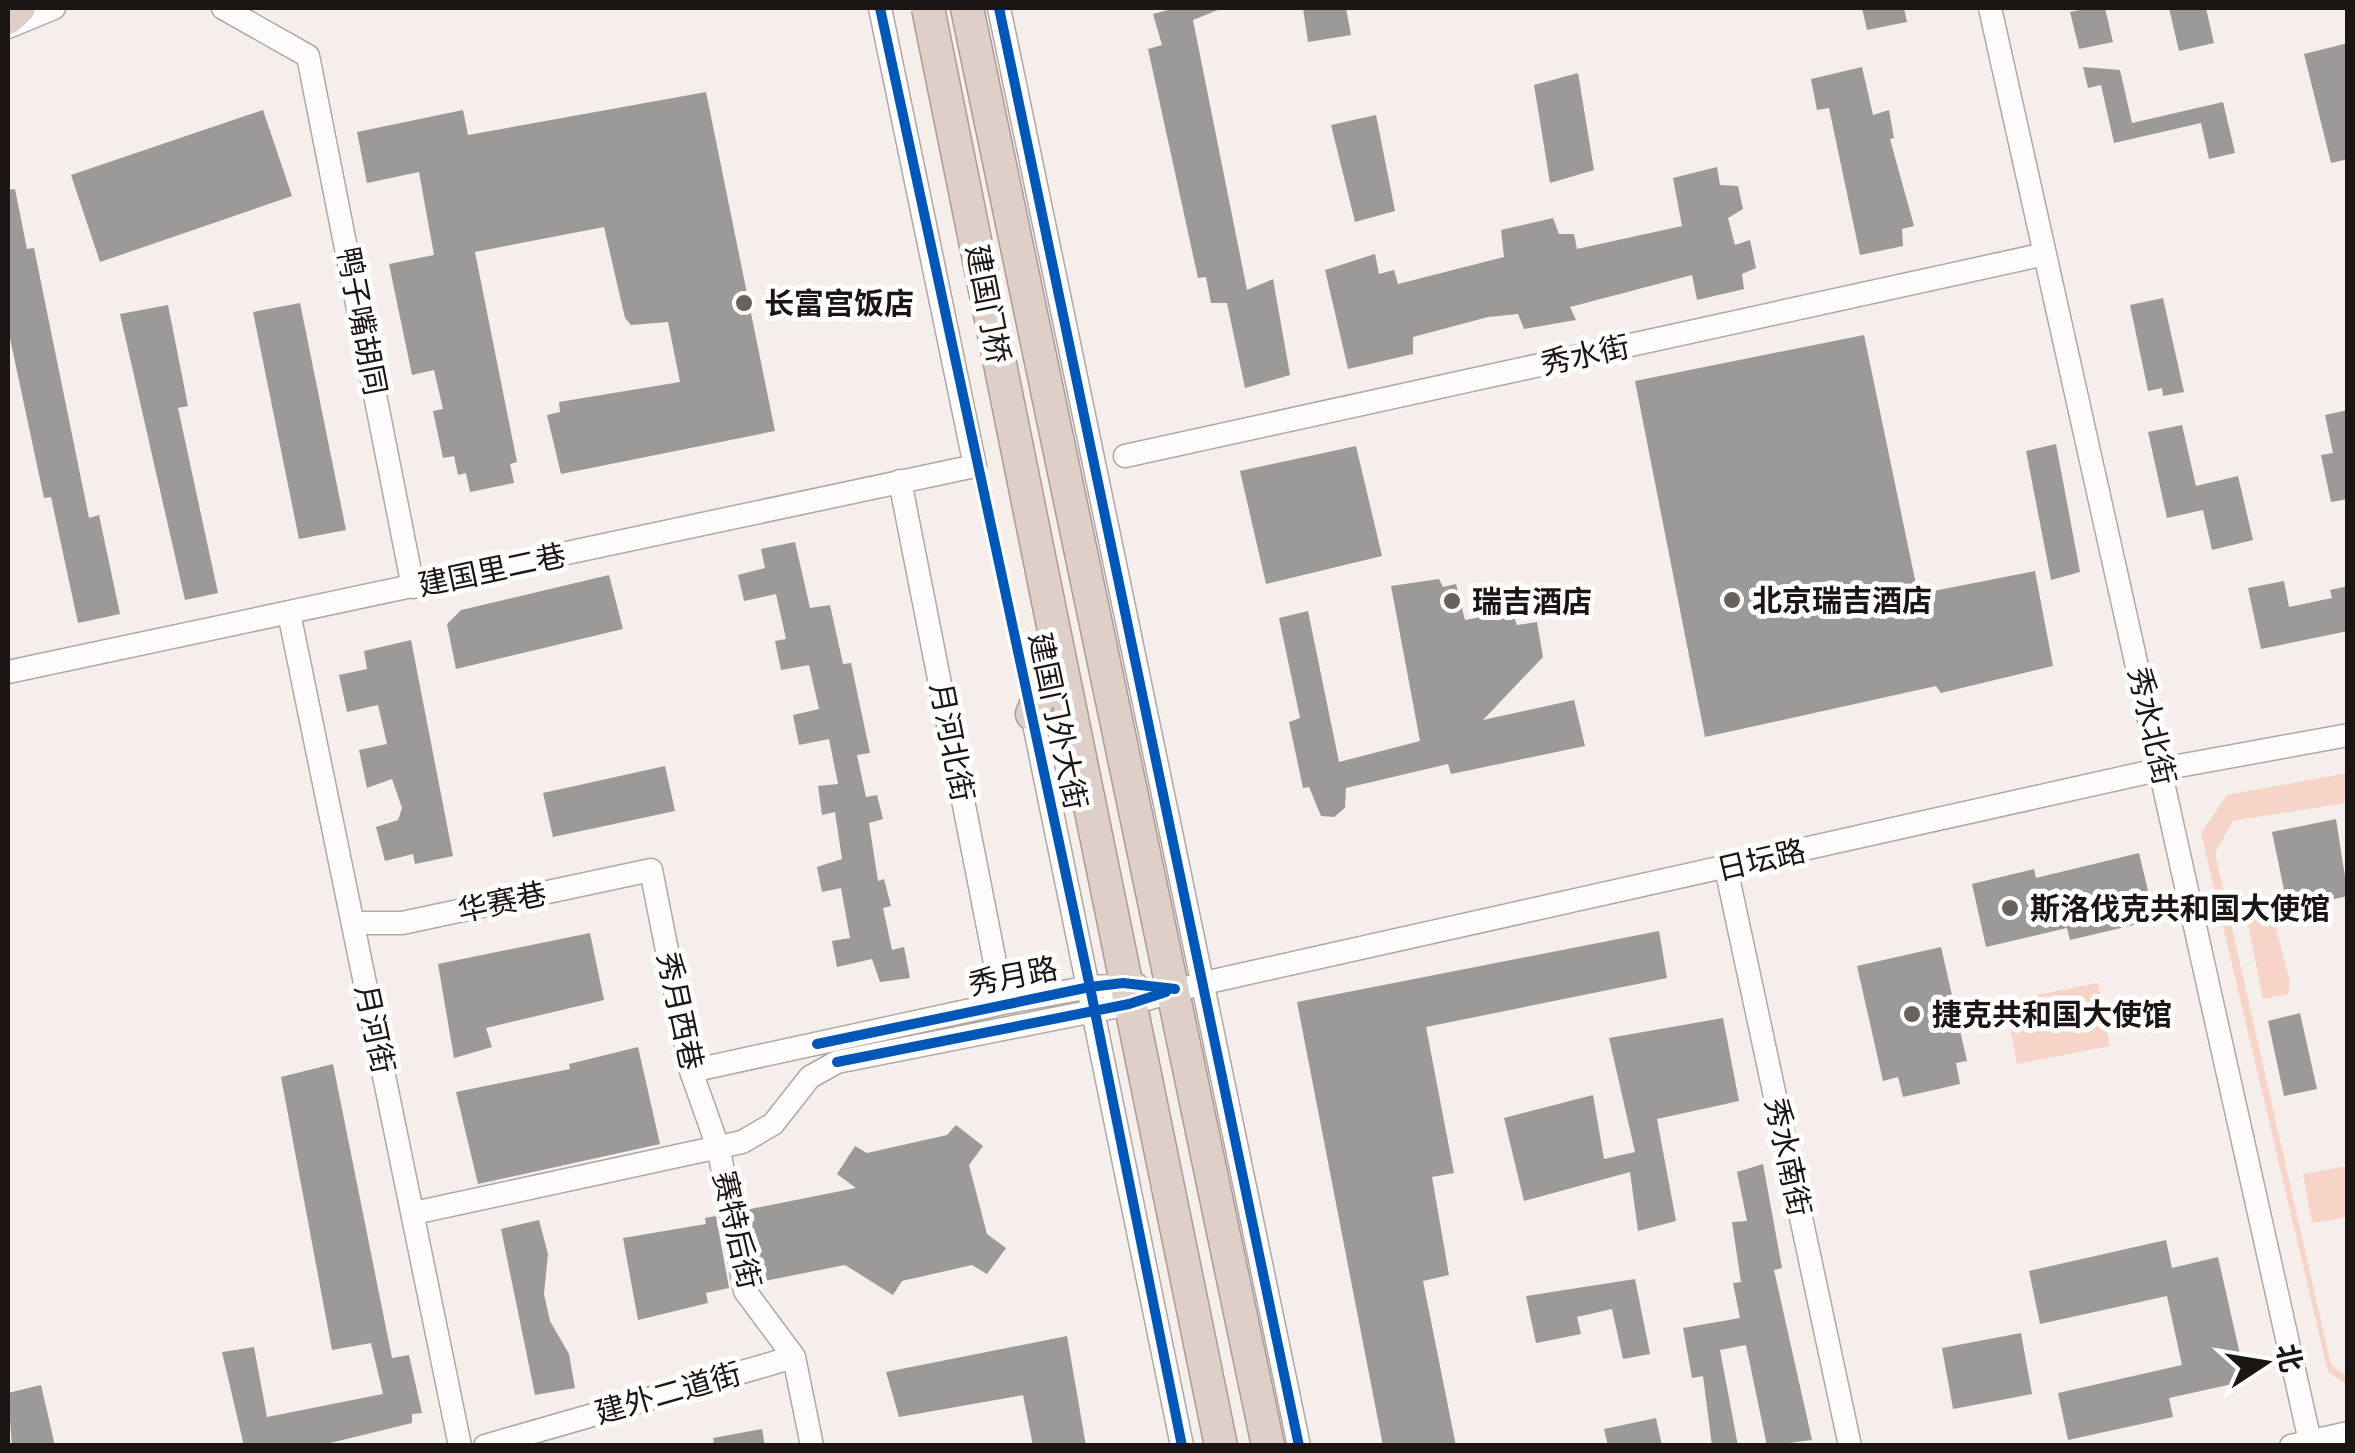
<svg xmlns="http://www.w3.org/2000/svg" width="2355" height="1453" viewBox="0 0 2355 1453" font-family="Raleway,'Noto Sans SC',sans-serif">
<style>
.green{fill:#f7d4c8}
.building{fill:#9b9a98}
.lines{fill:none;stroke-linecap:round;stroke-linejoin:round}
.minor-casing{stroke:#aea8a6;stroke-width:25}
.highway-casing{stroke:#ae9a94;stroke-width:35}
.minor{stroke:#fefcfc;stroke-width:22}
.highway{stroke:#dfcfc9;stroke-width:32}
.highway-bridge-casing{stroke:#ae9a94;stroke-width:35;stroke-linecap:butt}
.highway-bridge{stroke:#dfcfc9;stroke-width:32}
.cycleway-casing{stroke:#fff;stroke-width:16}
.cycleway{stroke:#0057b8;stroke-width:10}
.poi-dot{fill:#68625f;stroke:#fff;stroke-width:4}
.labels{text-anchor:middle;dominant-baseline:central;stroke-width:10;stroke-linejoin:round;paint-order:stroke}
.poi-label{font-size:30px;font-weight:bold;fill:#1b1614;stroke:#fff;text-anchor:start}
.street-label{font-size:30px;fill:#1b1614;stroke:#fff}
</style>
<rect width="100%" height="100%" fill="#f6eeeb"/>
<path class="green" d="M2347,773L2344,803L2233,821L2215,853L2331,1365L2347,1376V1385L2328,1372L2201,833L2227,795Z
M2270,905L2290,982L2288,994L2263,999L2247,920L2254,907Z
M2098,983L2110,1046L2017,1064L2005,1001Z
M2347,1166V1217L2312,1223L2303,1174Z"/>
<path class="building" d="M1176,8H1223L1193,20L1247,290L1273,279L1290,375L1245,388L1227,303H1211L1206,277L1198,278L1148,49L1162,45L1153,14Z
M1303,8H1346L1351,35L1308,42Z
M1862,8H1904L1907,22L1867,30Z
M2089,8H2105L2113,42L2079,49L2070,12Z
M2169,8H2206L2214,43L2179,51Z
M2348,43V159L2331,163L2304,54Z
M1862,67L1873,115L1889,110L1894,138L1890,139L1914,226L1902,229L1903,246L1860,255L1829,108L1817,110L1811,79Z
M2083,67L2120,70L2132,123L2223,102L2235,153L2209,159L2201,123L2114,143L2101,85L2088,88Z
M1578,73L1594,170L1550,183L1534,85Z
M706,92L775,431L561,474L547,415L560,412L559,402L680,382L668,322L631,325L625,318L604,227L475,252L517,462L510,464L514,483L470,492L466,473L458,475L454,456L443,458L433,411L443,409L434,370L412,375L389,264L434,255L419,172L367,183L357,132L463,110L468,135Z
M263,110L292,196L100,262L71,175Z
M1376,115L1395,211L1355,222L1331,125Z
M1717,167L1720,185L1738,186L1743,209L1728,218L1735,245L1750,240L1756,268L1742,274L1744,289L1697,300L1692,275L1570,307L1576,320L1524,329L1518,314L1488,317L1413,337V354L1348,369L1325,270L1375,254L1379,274L1394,270L1398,284L1504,257L1501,230L1553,218L1559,234H1574L1577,249L1682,226L1673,178Z
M15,189L27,249L34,248L89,518L99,515L120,614L78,623L51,497L44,498L8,329V190Z
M2163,298L2184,392L2163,396L2162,388L2148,391L2130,305Z
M300,303L346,530L299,539L253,312Z
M168,305L188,406L178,408L218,593L185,600L120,314Z
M1864,335L1918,594L2035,571L2053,666L1941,693L1936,686L1705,737L1635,381Z
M2348,410V499L2331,502L2321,455L2333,453L2325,415Z
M2182,425L2196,486L2238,476L2253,540L2212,550L2203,510L2167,518L2148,432Z
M2056,444L2080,572L2051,580L2026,451Z
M1356,446L1382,556L1266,584L1240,471Z
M795,542L810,608L830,605L843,664L851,663L870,753L857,755L866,797L877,795L883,819L869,823L878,881L884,879L891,906L883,908L892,950L904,947L910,978L880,982L872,959L837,967L832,941L850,938L841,888L822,892L817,867L842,859L835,812L822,815L818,786L838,784L829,739L799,745L793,715L819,709L809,665L781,670L775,641L786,639L776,594L744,601L738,575L765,568L761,549Z
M609,575L623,629L456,669L447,624L461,610Z
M1439,579L1443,587L1456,584L1465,620L1512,611L1517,625L1537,622L1543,657L1483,720L1574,700L1585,746L1451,774L1448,764L1346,788L1345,808L1334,817L1321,816L1309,787L1303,788L1289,722L1300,718L1279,618L1308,611L1339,762L1420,741L1391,586Z
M2284,581L2289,607L2332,598L2330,590L2348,586V631L2261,649L2248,588Z
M411,640L453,856L415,864L413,854L385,861L376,827L398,820L402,808L392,779L367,788L359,750L387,744L378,705L347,712L339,675L367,669L364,651Z
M665,766L675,811L553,837L543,793Z
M2336,819L2348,896L2288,909L2272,832Z
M2139,853L2155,920L2070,940L2067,928L1986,947L1972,884L2034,869L2036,878Z
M1659,931L1667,978L1426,1027L1454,1173L1432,1177L1449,1275L1423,1281L1456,1446H1383L1297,1002Z
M590,933L604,1000L486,1028L492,1047L454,1058L438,964Z
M1941,947L1967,1061L1956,1063L1960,1084L1903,1097L1898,1077L1883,1081L1857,966Z
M2300,1013L2317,1089L2284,1096L2268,1021Z
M1723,1018L1739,1101L1657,1119L1676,1221L1638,1231L1630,1172L1524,1201L1504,1118L1593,1095L1604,1159L1635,1152L1609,1038Z
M638,1047L660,1144L478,1184L456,1092L570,1069L569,1064Z
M333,1064L392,1358L409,1355L422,1413L412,1414V1423L318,1446H244L222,1352L254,1347L267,1417L383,1394L371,1343L332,1350L281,1077Z
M956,1125L983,1146L969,1165L987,1234L1006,1248L987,1274L972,1265L902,1281L893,1295L845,1265L759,1282L745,1210L856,1188L837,1174L855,1146L867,1153L947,1135Z
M1763,1164L1782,1268L1774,1270L1812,1440L1767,1446L1746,1345L1720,1350L1738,1446H1712L1703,1376L1692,1378L1683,1328L1740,1318L1733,1283L1741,1282L1732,1222L1747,1221L1737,1172Z
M716,1216L729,1288L706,1293L708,1303L638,1320L623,1238L706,1224L705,1218Z
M539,1220L548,1254L544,1294L550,1321L569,1354L575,1388L535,1395L501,1229Z
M2166,1240L2172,1268L2218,1257L2246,1381L2169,1398L2173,1417L2068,1440L2058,1393L2182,1365L2167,1296L2040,1324L2029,1271Z
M1635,1279L1650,1354L1623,1359L1612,1309L1577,1317L1581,1334L1536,1343L1526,1296Z
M2021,1333L2032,1394L1953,1409L1942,1348Z
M1067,1336L1086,1446H1033L1023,1395L899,1417L886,1372Z
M41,1385L55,1446H12L8,1393Z
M1656,1418L1662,1446H1608L1604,1429Z
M762,1429L765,1446H714L713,1438Z"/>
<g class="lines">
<g class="minor-casing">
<path id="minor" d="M223,8L308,56L413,587
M999,8L1299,1446
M1990,8L2311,1446
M8,27L54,8
M1125,456L2045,254
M900,481L1003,1003
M289,613L460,1446
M8,672L975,466L880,8
M1032,714L1182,1446
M1726,868L1850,1446
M353,923H402L651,870L691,1071L719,1150L745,1291L794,1357L812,1446
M691,1071L1003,1003L1090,987L1137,985
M414,1213L742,1142L773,1124L810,1077L837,1062L1129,1004L1204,983L2162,769L2348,735
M485,1446L794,1357
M2291,1446L2348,1433"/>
</g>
<g class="highway-casing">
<path id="highway" d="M967,8L1268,1446
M8,18L19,8
M1048,601L1221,1446
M1032,714L1058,653"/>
</g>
<use href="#minor" class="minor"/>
<use href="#highway" class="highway"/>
<g class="highway-bridge-casing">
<path id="highway-bridge" d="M928,8L1048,601"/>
</g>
<use href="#highway-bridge" class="highway-bridge"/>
<g class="cycleway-casing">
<path id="cycleway" d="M880,8L1090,987L1182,1446
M999,8L1299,1446
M817,1044L1090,987L1123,983L1175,989
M837,1062L1129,1004L1166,992"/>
</g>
<use href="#cycleway" class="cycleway"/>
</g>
<g class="poi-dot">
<circle cx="744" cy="303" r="10"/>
<circle cx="1732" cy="600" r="10"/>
<circle cx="1452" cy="601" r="10"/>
<circle cx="2010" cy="908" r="10"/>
<circle cx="1912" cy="1014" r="10"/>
</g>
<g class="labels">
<g class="poi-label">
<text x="764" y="303">长富宫饭店</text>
<text x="1752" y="600">北京瑞吉酒店</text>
<text x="1472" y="601">瑞吉酒店</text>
<text x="2030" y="908">斯洛伐克共和国大使馆</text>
<text x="1932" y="1014">捷克共和国大使馆</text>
</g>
<g class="street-label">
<text transform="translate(988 304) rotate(79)">建国门桥</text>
<text transform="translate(362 321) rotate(79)">鸭子嘴胡同</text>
<text transform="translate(1585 355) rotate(-12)">秀水街</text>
<text transform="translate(492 570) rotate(-12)">建国里二巷</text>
<text transform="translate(1058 721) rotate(78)">建国门外大街</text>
<text transform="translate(2152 726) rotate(77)">秀水北街</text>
<text transform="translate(952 742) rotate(79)">月河北街</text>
<text transform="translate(1761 860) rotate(-13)">日坛路</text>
<text transform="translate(502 902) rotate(-12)">华赛巷</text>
<text transform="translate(1013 976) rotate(-11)">秀月路</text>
<text transform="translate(680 1011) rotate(78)">秀月西巷</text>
<text transform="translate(375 1029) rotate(78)">月河街</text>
<text transform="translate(1788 1157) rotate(78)">秀水南街</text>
<text transform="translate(737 1230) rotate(77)">赛特后街</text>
<text transform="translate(668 1393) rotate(-16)">建外二道街</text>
</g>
</g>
<rect width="2355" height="1453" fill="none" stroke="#1b1614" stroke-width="20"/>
<g transform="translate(2265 1363) rotate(78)" stroke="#ffffff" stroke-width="8" paint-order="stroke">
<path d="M0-8L18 38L0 25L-18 38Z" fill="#1b1614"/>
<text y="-15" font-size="28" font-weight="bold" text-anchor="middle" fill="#1b1614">北</text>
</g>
</svg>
